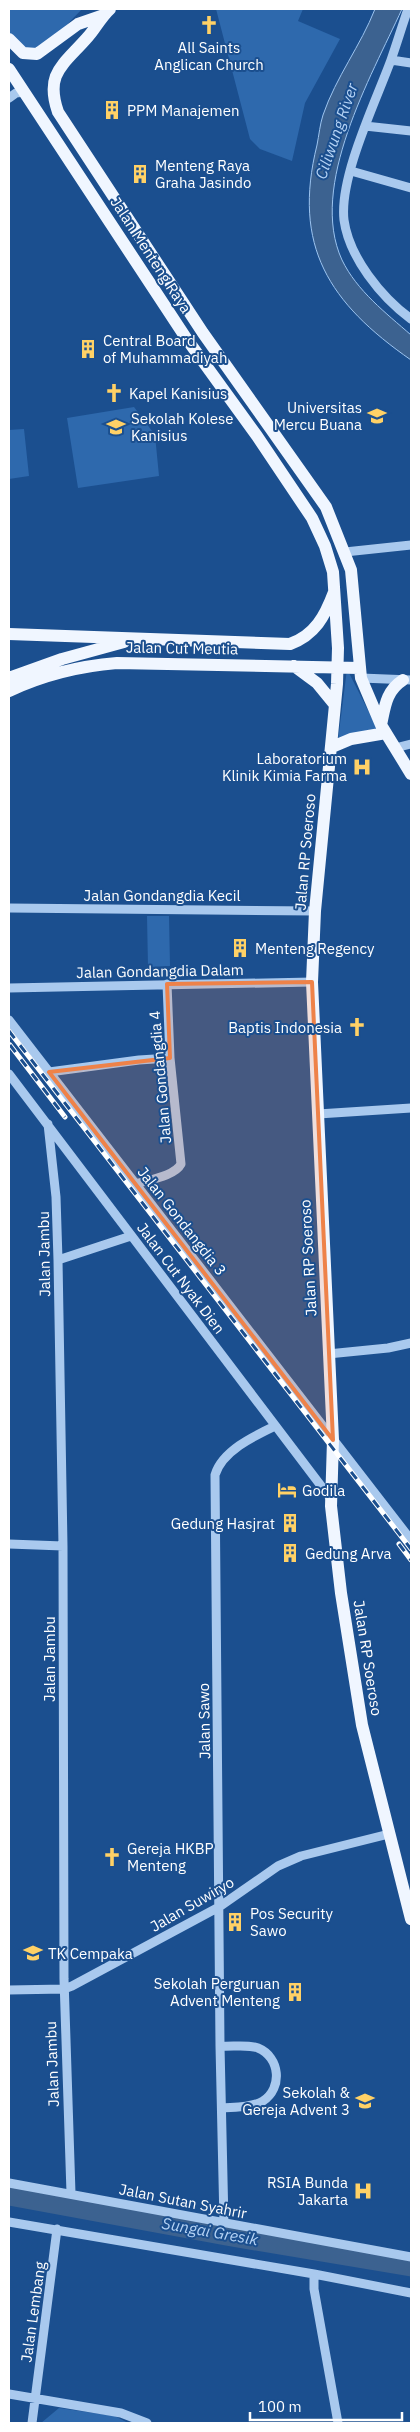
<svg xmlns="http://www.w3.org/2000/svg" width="420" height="2432" viewBox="0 0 420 2432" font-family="'IBM Plex Sans',sans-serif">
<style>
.green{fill:#2e69ad}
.water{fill:#3c6290;stroke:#9cc4f0}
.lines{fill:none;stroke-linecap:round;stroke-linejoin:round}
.river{stroke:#3c6290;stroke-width:19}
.minor{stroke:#a9c9ee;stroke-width:9}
.major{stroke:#f0f6ff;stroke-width:12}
.rail-casing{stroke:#fff;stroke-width:5}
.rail{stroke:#1b4f8f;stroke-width:3;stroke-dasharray:9;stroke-linecap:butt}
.marked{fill:#ee8249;fill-opacity:0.2;stroke:#ee8249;stroke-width:4;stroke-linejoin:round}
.labels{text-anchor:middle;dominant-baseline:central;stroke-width:4;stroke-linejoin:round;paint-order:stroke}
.poi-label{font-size:15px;fill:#fff;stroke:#1b4f8f;text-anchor:start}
.street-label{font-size:15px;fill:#fff;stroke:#1b4f8f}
.water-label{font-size:16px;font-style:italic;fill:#b5d3f5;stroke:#1b4f8f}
</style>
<rect width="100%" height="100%" fill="#1b4f8f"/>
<path class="green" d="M9,9H82C67,24 50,47 28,50L9,37Z
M216,9H303L298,21L340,39L305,103L292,161L260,149L250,139Z
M134,407L155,435L159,476L78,488L67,418Z
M24,429L29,476L9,479V430Z
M347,669L379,732L338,740Z
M147,916H169L170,966L148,967Z
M59,2408L115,2416L128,2423H41Z"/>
<path class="water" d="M375,9H402C371,77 308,186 342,260C357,291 386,313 411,335V360C329,303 292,246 317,145C319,135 320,124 323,115C336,77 361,45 375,9Z"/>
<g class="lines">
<path class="river" d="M9,2196L226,2236L411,2267"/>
<path class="minor" d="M408,9C402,26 397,43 391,60C376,101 339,177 344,220C349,257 381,297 411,319
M391,60L411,63
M9,98L16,93L25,92
M365,126L411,131
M351,171L411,188
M345,552L411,545
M361,678L411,680
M395,748L411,744
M9,908L315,911
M9,988L312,982
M9,1020L411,1540
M49,1072L139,1060L170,1058
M9,1074L331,1499
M318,1114L411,1108
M48,1124L56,1197L58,1260L63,1546L64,1979L71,2193
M136,1184C148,1180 175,1176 181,1164L170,1058L167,984
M58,1260L131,1236
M328,1354L388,1348L411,1343
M9,1544L63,1546
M9,1990L64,1989L72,1986L219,1907L278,1866L301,1856L389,1834
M220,2046C231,2047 248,2044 258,2048C280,2057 283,2088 263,2101C252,2108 234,2107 222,2108
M9,2183L411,2257
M9,2222L314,2274L411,2293
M224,2223L220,2046L215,1475C222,1451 254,1436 275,1426
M314,2274V2289L338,2423
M9,2394L121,2413L147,2423
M32,2423L57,2229"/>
<path class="major" d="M110,9C100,18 95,30 86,39C62,66 45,74 58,112L203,333L326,507L351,570L361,678L381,725L411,774
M9,39L23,53L37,54L78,24L104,15
M9,69L186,338L257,436L312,518L325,546L333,572L338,648L337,684L315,911L312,982L333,1440L331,1506L341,1593L362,1725L411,1919
M9,634L290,644C315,635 325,616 334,592
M294,666L317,683L335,705
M9,678L62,659L124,642
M9,691C43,675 80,666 117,663L359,668
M381,725C385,706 386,691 403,680
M332,747L351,739L386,733"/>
<g class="rail-casing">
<path id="rail" d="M9,1031L411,1549
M10,1045L65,1117
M399,1544L411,1560"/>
</g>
<use href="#rail" class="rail"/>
</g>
<path class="marked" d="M312,982L333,1440L49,1072L170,1058L167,984Z"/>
<defs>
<g id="church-bare" transform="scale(1.5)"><path d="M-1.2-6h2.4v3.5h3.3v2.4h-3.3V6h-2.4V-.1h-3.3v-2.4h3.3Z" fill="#ffd166" stroke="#1b4f8f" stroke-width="2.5" paint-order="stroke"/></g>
<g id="building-bare" transform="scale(1.5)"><path d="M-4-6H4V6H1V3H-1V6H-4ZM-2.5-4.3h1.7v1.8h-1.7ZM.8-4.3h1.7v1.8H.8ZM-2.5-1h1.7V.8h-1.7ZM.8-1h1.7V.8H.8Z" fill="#ffd166" stroke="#1b4f8f" stroke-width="2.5" paint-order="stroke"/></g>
<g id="university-bare" transform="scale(1.5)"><path d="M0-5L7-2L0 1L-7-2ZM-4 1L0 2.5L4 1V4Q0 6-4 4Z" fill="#ffd166" stroke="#1b4f8f" stroke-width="2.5" paint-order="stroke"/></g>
<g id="school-bare" transform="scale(1.5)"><path d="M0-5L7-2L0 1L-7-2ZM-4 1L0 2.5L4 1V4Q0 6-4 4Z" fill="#ffd166" stroke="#1b4f8f" stroke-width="2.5" paint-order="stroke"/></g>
<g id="hospital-bare" transform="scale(1.5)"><path d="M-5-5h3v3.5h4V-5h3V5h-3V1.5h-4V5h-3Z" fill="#ffd166" stroke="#1b4f8f" stroke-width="2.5" paint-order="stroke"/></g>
<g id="hotel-bare" transform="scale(1.5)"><path d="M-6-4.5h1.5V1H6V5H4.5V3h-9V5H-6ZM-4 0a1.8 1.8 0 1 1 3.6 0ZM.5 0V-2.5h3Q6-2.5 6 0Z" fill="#ffd166" stroke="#1b4f8f" stroke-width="2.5" paint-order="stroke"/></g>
</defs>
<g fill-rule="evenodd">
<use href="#church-bare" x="209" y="25"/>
<use href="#building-bare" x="112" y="110"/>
<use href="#building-bare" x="140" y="174"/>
<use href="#building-bare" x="88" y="349"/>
<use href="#church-bare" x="114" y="393"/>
<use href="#university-bare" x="377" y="416"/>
<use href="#school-bare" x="116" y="427"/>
<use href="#hospital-bare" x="362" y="767"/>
<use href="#building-bare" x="240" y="948"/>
<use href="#church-bare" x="357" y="1027"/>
<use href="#hotel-bare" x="287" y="1490"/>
<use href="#building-bare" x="290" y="1523"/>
<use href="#building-bare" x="290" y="1553"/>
<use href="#church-bare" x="112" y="1857"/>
<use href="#building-bare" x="235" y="1922"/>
<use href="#school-bare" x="33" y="1953"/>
<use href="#building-bare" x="295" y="1992"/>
<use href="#school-bare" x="365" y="2101"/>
<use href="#hospital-bare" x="363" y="2191"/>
</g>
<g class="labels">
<g class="poi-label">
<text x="209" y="47" text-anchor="middle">All Saints<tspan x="209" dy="17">Anglican Church</tspan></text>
<text x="127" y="110">PPM Manajemen</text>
<text x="155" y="165">Menteng Raya<tspan x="155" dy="17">Graha Jasindo</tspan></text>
<text x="103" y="340">Central Board<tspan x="103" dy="17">of Muhammadiyah</tspan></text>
<text x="129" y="393">Kapel Kanisius</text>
<text x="362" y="407" text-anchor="end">Universitas<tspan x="362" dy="17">Mercu Buana</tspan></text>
<text x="131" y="418">Sekolah Kolese<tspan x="131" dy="17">Kanisius</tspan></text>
<text x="347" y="758" text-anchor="end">Laboratorium<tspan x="347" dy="17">Klinik Kimia Farma</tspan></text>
<text x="255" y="948">Menteng Regency</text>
<text x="342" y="1027" text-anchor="end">Baptis Indonesia</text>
<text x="302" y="1490">Godila</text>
<text x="275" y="1523" text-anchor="end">Gedung Hasjrat</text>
<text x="305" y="1553">Gedung Arva</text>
<text x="127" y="1848">Gereja HKBP<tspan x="127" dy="17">Menteng</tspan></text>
<text x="250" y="1913">Pos Security<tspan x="250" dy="17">Sawo</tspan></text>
<text x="48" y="1953">TK Cempaka</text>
<text x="280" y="1983" text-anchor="end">Sekolah Perguruan<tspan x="280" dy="17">Advent Menteng</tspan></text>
<text x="350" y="2092" text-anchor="end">Sekolah &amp;<tspan x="350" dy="17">Gereja Advent 3</tspan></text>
<text x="348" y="2182" text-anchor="end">RSIA Bunda<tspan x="348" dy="17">Jakarta</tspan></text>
</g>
<g class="street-label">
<text transform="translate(151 255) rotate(57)">Jalan Menteng Raya</text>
<text transform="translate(182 648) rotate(1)">Jalan Cut Meutia</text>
<text transform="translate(305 852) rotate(-85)">Jalan RP Soeroso</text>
<text x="162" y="895">Jalan Gondangdia Kecil</text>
<text transform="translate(160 971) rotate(-1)">Jalan Gondangdia Dalam</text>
<text transform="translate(160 1077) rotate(-95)">Jalan Gondangdia 4</text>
<text transform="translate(182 1221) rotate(52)">Jalan Gondangdia 3</text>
<text transform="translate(44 1254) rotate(-91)">Jalan Jambu</text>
<text transform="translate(308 1258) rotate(-93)">Jalan RP Soeroso</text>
<text transform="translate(181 1278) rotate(53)">Jalan Cut Nyak Dien</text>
<text transform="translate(368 1658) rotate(81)">Jalan RP Soeroso</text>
<text transform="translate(49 1659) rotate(-90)">Jalan Jambu</text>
<text transform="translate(204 1721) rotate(-91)">Jalan Sawo</text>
<text transform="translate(192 1904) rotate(-30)">Jalan Suwiryo</text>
<text transform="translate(52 2064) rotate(-92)">Jalan Jambu</text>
<text transform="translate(183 2201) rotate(11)">Jalan Sutan Syahrir</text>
<text transform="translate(33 2312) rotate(-82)">Jalan Lembang</text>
</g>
<g class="water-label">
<text transform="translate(336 131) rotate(-71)">Ciliwung River</text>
<text transform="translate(210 2231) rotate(10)">Sungai Gresik</text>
</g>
</g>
<rect width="420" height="2432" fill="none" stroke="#ffffff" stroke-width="20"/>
<path d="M250 2412v8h152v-8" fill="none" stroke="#ffffff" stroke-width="2.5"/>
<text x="258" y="2412" font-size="15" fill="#ffffff" stroke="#1b4f8f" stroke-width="4" paint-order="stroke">100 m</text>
</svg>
